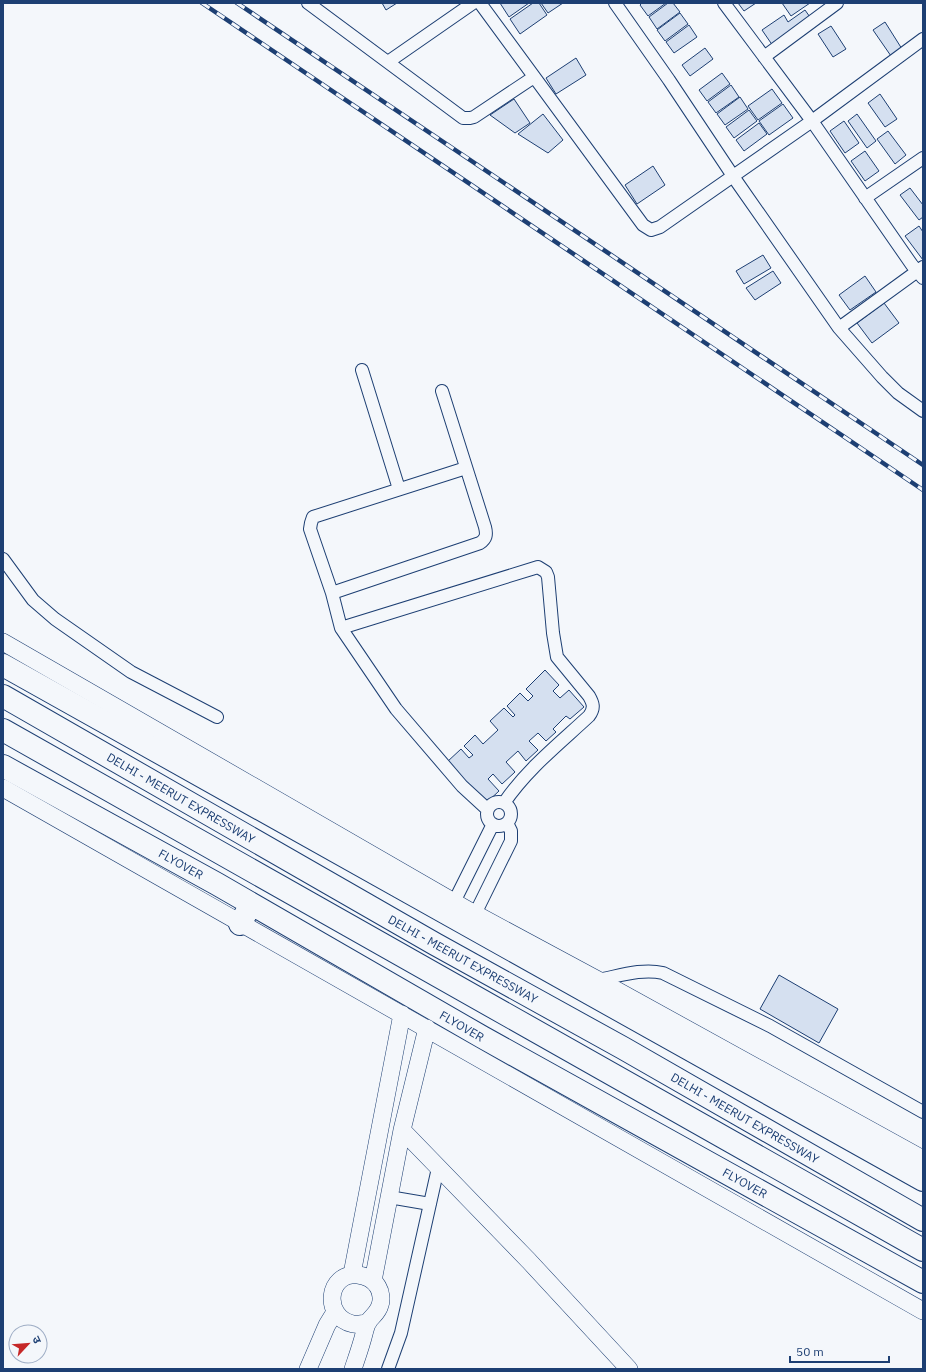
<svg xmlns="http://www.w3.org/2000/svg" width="926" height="1372" viewBox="0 0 926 1372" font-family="'IBM Plex Sans','Noto Sans Devanagari',sans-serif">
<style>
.building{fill:#d5e0f0;stroke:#1d3f73}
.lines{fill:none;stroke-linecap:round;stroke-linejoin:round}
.street-casing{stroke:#1d3f73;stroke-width:14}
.secondary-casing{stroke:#1d3f73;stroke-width:18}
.highway-casing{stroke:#1d3f73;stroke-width:24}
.street{stroke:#f4f7fb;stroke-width:12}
.secondary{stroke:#f4f7fb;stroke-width:17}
.highway{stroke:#f4f7fb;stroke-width:22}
.rail-casing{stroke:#1d3f73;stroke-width:4.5}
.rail{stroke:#f4f7fb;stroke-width:3;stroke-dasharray:9;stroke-linecap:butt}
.labels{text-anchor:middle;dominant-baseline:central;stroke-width:3;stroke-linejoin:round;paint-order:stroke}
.street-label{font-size:12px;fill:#1d3f73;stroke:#f4f7fb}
</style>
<rect width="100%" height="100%" fill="#f4f7fb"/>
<path class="building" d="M382,3H397L386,10Z
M500,3H529L509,17Z
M533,3H539L547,15L520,34L510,19Z
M541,3H563L548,13Z
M642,3H666L648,16L640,5Z
M668,3H673L680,12L657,29L649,17Z
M738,3H756L744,11Z
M782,3H810L791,16Z
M805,10L812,20L773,46L762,30L784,15L788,22Z
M680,13L688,24L665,41L657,30Z
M885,22L902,49L891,56L873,30Z
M689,25L697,37L674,53L666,42Z
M831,26L846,49L833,57L818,34Z
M705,48L713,59L690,76L682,65Z
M576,58L586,75L556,94L546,78Z
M722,73L730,84L707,101L699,90Z
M731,85L739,97L716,113L708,102Z
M772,89L782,103L758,120L748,106Z
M880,94L897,119L885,127L868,103Z
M740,97L748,109L725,125L717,114Z
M514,99L530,123L515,133L490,115Z
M783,104L793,118L769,135L759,121Z
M749,110L757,121L734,138L726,127Z
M543,114L563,140L548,153L518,134Z
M857,114L876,141L867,148L848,121Z
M844,121L859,143L845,153L830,131Z
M759,123L767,134L744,151L736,140Z
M888,131L906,155L895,164L877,139Z
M865,151L879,171L865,181L851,161Z
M653,166L665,185L637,204L625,185Z
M910,188L923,205V217L919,220L900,195Z
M919,226L923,232V260L905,236Z
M763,255L771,268L744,284L736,271Z
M773,271L781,283L755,300L746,288Z
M865,276L876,292L850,310L839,295Z
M884,303L899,323L872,343L857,323Z
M545,670L559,685L553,691L560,698L569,690L584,707L570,719L566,716L553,729L556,732L546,741L538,733L529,741L538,750L526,761L518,751L506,762L515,772L502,784L493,774L488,779L499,791L485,804L447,762L461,749L469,758L473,755L464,746L475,735L483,744L498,730L490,721L504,708L513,717L515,715L507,706L520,693L528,701L533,696L526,689Z
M779,975L838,1009L819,1043L760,1009Z"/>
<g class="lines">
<g class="street-casing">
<path id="street" d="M308,3L463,118H470L474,117L534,77
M480,3L643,225L651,230L660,227L812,121L923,39
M615,3L669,80L737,182L839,328L882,377L898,393L923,411
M724,3L812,121L912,265L923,278
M764,57L837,3
M388,62L473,3
M865,198L923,158
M839,328L923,267
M362,370L399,489
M3,559L33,600L55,619L131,672L217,717
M332,593L480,543C486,539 487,535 485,527L442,391
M341,628L332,593L310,529L311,523L313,517L466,468
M487 814a12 12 0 1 1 24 0a12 12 0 1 1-24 0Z
M487,809L462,786L396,709L341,628L538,567L546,572L548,577L553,633L557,657L589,696C593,703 595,708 589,716C560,743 527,769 504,803
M454,902L493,824
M475,914L511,841V831L507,823
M598,980C619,976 642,968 663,973L770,1026L923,1112
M389,1197L430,1204
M388,1369L401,1333L438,1168"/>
</g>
<g class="secondary-casing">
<path id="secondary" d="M3,642L468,910L598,980L923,1159
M3,788L923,1311
M402,1130L529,1261L629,1369
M352,1274L402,1014
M373,1281L402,1130L427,1028
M308,1369L327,1325L335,1312
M353,1369C357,1357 361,1346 364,1334C365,1330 366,1326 368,1322C372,1316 378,1313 380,1305C382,1300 381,1292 378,1287C374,1280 366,1276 358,1275C327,1272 322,1317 353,1324C357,1325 363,1323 368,1323"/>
</g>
<g class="highway-casing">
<path id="highway" d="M3,665L923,1180
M3,696L435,944L623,1048L923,1220
M3,730L923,1250
M3,766L217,884L482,1037L923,1282
M240,924L251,904"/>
</g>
<use href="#street" class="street"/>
<use href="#secondary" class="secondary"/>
<use href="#highway" class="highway"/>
<g class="rail-casing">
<path id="rail" d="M202,3L923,490
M237,3L923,465"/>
</g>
<use href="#rail" class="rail"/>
</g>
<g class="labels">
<g class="street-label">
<text transform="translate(181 798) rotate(30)">DELHI - MEERUT EXPRESSWAY</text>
<text transform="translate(181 864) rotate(29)">FLYOVER</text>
<text transform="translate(463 959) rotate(29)">DELHI - MEERUT EXPRESSWAY</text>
<text transform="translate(462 1026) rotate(30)">FLYOVER</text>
<text transform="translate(745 1118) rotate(30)">DELHI - MEERUT EXPRESSWAY</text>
<text transform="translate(745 1183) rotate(29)">FLYOVER</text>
</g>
</g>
<rect width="926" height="1372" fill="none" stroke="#1d3f73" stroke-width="8"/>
<g transform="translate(28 1344) rotate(64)"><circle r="19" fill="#f4f7fb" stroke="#9eadc5"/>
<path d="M0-3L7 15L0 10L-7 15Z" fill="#c62828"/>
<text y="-6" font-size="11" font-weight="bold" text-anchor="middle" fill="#1d3f73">उ</text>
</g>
<path d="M790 1356v6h99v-6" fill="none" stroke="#1d3f73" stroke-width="2"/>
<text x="796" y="1356" font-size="12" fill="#1d3f73" stroke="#f4f7fb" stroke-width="3" paint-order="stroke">50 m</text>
</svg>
